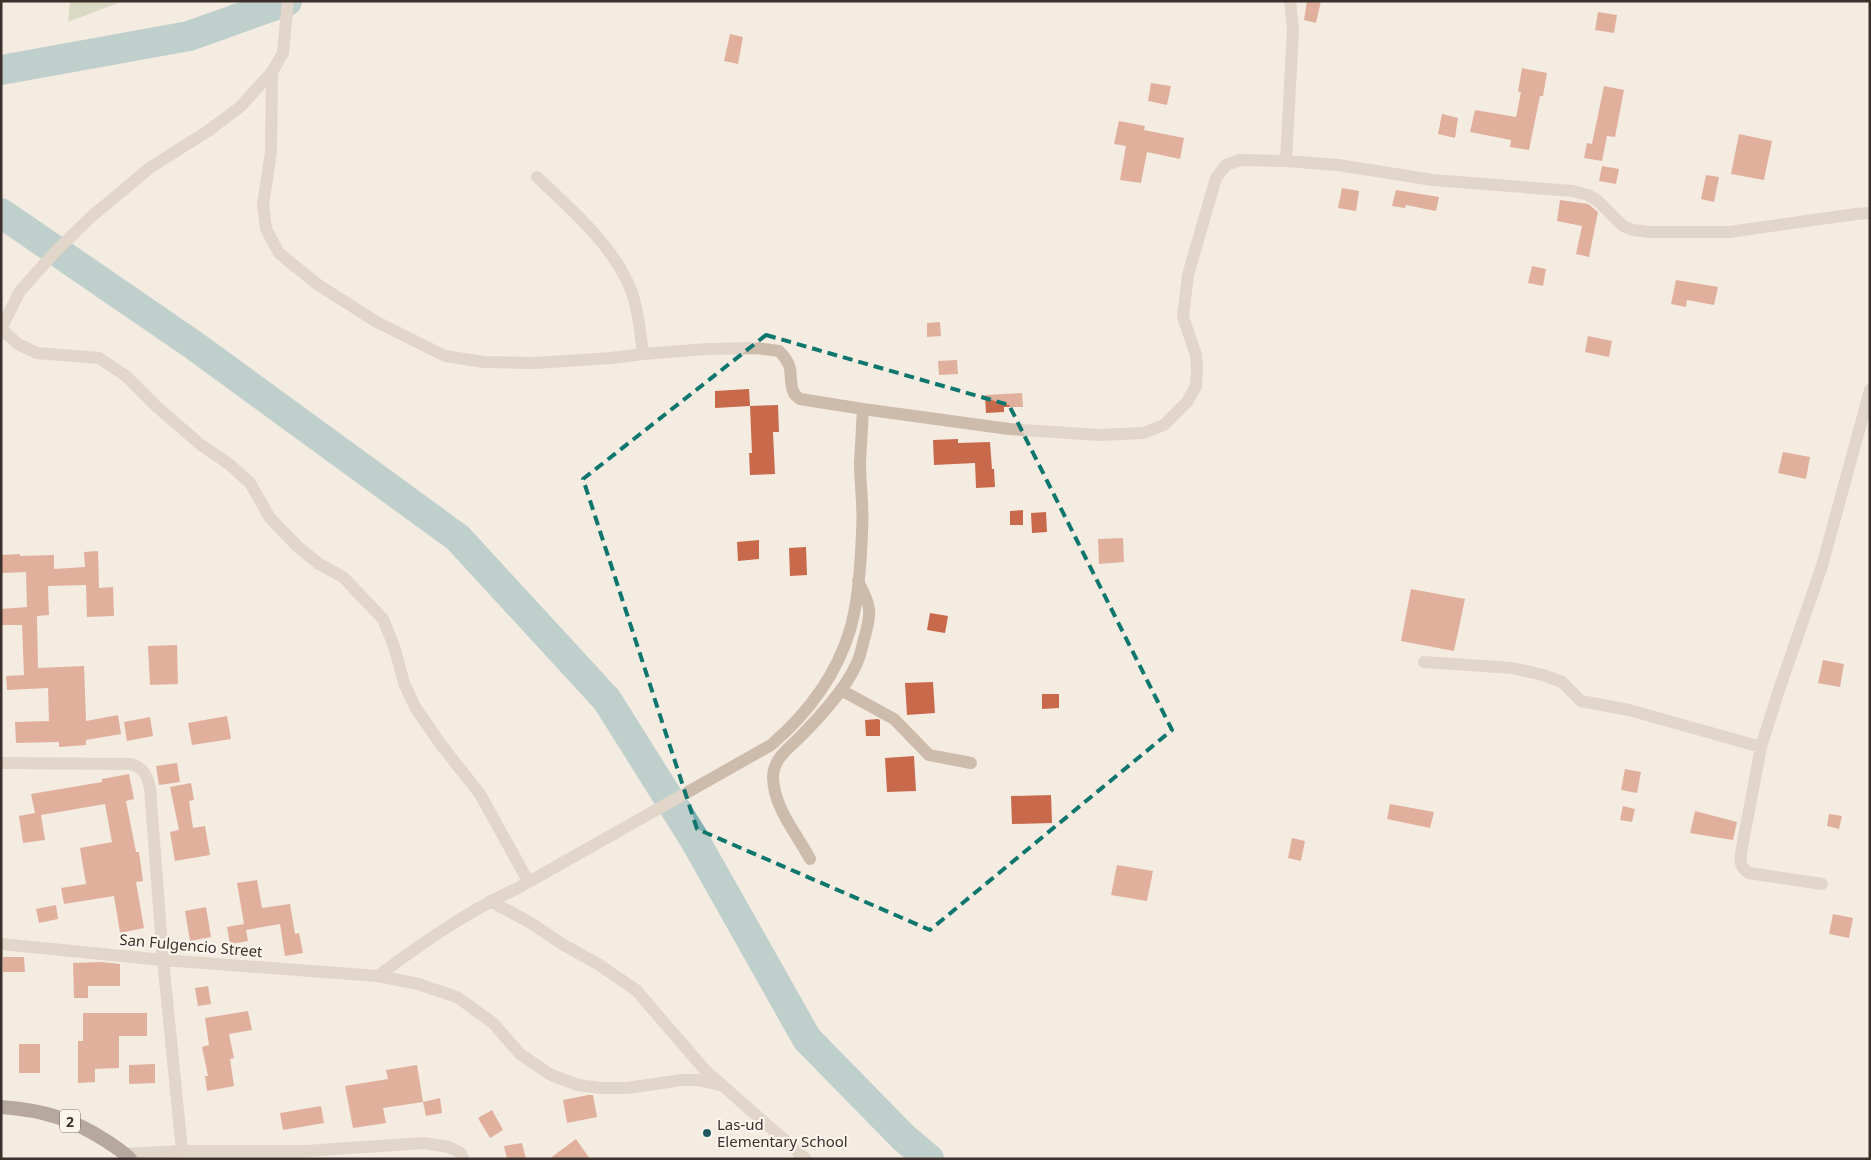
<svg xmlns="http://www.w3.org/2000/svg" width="1871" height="1160" viewBox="0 0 1871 1160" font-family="'Noto Sans',sans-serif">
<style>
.green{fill:#b8c4a0}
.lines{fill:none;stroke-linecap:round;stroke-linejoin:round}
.river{stroke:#7fb0b2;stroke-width:30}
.building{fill:#c8694b}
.minor{stroke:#cdbbac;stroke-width:12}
.trunk{stroke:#6c584f;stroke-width:14}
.marked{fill:none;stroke:#0f766e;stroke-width:4;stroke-dasharray:10 6;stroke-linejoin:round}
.poi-dot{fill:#1f5a5e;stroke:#fbf5ee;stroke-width:2}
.labels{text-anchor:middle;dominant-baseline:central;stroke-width:4.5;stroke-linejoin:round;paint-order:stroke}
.shield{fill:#fbf5ee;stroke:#756b66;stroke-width:1}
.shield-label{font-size:14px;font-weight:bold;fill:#3b302b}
.street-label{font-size:15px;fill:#3b302b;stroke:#fbf5ee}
.poi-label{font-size:15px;fill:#3b302b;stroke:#fbf5ee;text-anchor:start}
</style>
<rect width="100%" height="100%" fill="#f4ebe1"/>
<path class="green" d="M70,1H123L68,22Z"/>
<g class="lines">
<path class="river" d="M1,70L189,36L287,1
M1,213L192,344L458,538L607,700L693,837L807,1039L904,1138L929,1159"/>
</g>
<path class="building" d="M1307,1H1321L1316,23L1304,20Z
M1598,12L1617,15L1614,33L1595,30Z
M730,34L743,37L738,64L724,61Z
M1522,68L1547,73L1543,96H1540L1529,150L1510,147L1511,140L1470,132L1475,110L1516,117L1521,92H1518Z
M1151,83L1171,86L1167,105L1148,101Z
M1604,86L1624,90L1615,137L1607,136L1602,161L1584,158L1587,143L1592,144Z
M1442,114L1458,118L1455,138L1438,134Z
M1119,121L1145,126L1144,130L1184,138L1180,159L1147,152L1141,183L1120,180L1126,146L1114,144Z
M1739,134L1772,141L1764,180L1731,174Z
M1602,166L1619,169L1616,184L1599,181Z
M1706,175L1719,177L1714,202L1701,199Z
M1342,188L1359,191L1356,211L1338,208Z
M1396,190L1439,197L1436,211L1406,205L1405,208L1392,206Z
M1560,200L1588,204L1598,212L1589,257L1576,254L1582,226L1557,221Z
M1532,266L1546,269L1543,286L1528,283Z
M1676,280L1718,287L1714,305L1687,300L1686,307L1671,304Z
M940,322L941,336L927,337V323Z
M1588,336L1612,341L1609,357L1585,352Z
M957,360L958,374L939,375L938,361Z
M749,389L750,406L715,408V391Z
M1022,393L1023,407H1004V412L986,413L985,395Z
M778,405L779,432H773L775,474L750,475L749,453H752L750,406Z
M958,439V443L990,442L992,469H994L995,487L976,488L975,463L934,465L933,440Z
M1783,452L1810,457L1806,479L1778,473Z
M1023,510V525H1010V511Z
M1046,512L1047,532L1032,533L1031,513Z
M1123,538L1124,562L1099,564L1098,539Z
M759,540V559L738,561L737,542Z
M806,547L807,575L790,576L789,548Z
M98,551L99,588L113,587L114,616L87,617L86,585L48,586L49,615L37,616L38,668L84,666L86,721L118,715L121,734L86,740V745L59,747V742L16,743L15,722L49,721L48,688L7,690L6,676L24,675L22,625H1V609L27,607L26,572L1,573V555L20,554V556L54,555V569L85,567L84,552Z
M1411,589L1465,599L1454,651L1401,641Z
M930,613L948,616L945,633L927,630Z
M177,645L178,684L150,685L148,646Z
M1823,660L1844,664L1840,687L1818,683Z
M933,682L935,713L907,715L905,683Z
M1042,694H1059V708L1042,709Z
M227,716L231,739L192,745L188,723Z
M150,717L153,736L127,741L124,722Z
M878,719L880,720V736H866L865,720Z
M914,756L916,791L887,792L885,758Z
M177,763L180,782L159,785L156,766Z
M1625,769L1641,772L1637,793L1621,790Z
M129,774L134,799L126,801L136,852H139L143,881L136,882L144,928L120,933L114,896L64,904L61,888L86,884L80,848L112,842L105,804L41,815L45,840L23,843L19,816L35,813L31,794L102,782V779Z
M191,783L194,800L189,801L193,828L205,826L210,855L175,861L170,832L179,830L170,787Z
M1051,795L1052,823L1012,824L1011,796Z
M1390,804L1434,812L1430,828L1387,819Z
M1623,806L1635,809L1632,822L1620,820Z
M1695,811L1737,822L1733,840L1690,833Z
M1829,814L1842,816L1839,829L1827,826Z
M1292,838L1305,841L1301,861L1288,858Z
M1117,865L1153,871L1147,901L1111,895Z
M257,880L262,908L290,904L295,934L299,933L303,953L285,956L280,924L246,930L248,941L230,944L227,927L244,924L237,883Z
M56,905L58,919L39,923L36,909Z
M206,907L211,937L190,941L185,911Z
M1833,914L1853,918L1849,938L1829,934Z
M3,957H24L25,972H3Z
M101,962L120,964V986H88V998H74L73,963Z
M208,986L211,1004L198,1006L195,988Z
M248,1011L252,1030L229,1034L234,1058L230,1059L234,1086L207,1091L205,1076H208L202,1047L209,1045L205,1018Z
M83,1013H147V1036H119V1068L95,1069V1082L78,1083V1041H83Z
M19,1044H40V1073H19Z
M155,1064V1083L129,1084V1065Z
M417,1065L423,1102L383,1108L386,1123L353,1128L345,1086L388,1079L386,1070Z
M588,1095H593L597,1117L567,1123L563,1100Z
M440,1098L442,1113L426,1116L423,1102Z
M321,1106L324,1123L283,1130L280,1113Z
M492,1110L503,1130L490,1138L478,1118Z
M576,1139L590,1159H549Z
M522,1143L526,1159H507L504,1146Z"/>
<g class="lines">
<path class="minor" d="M272,72L271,152L263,205L266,229L279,253L317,284L375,321L445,356L484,362L535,363L611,358L643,354L707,349L756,348L779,351C784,356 789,362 790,369C792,380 789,393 800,399L863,409
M1286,161L1293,29L1290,1
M537,177C570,208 617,249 632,293C639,312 640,333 643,354
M1,329L18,344L37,353L99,358L126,376L157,407L201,445L229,464L250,483L270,518L297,546L319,564L343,577L383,619L394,646L404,683L415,707L442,746L480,794L528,881
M1,329L20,291L56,251L91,217L151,167L208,131L240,107L272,72L283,53L288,1
M1424,662L1512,668L1543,675L1562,682L1581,701L1629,710L1761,747
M841,690L894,719L929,755L971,763
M1,763L131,764C144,768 147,775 150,788L163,960L182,1151
M810,859C796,832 774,809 773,777C773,759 789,748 800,737C818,719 846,688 856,665C861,656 862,645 865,636C867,628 870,618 869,609C868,600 862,589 858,581
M1822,884L1749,873C1740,868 1740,862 1741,853L1761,747L1779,690L1822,566L1870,390
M490,901L531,923L562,944L598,964L636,990L705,1070L721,1084
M1,944L163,960L378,976L418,984L457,997L493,1023L520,1054L551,1075L578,1085L601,1088H627L682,1080H698L723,1086L806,1159
M378,976C422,943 468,911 518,888L771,745C806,715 836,676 850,630C858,603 861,560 862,532C864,509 860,486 860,463C861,445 862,427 863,409L1009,429L1099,435L1143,433L1164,425L1187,402L1196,386L1197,369L1196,355L1183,317L1188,275L1216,178L1226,165L1240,160L1286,161L1338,165L1433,180L1573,191L1588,195L1598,201L1623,226L1633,230L1650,232H1729L1856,214L1870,213
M125,1154L182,1151H305L424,1143L449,1147L461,1153L463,1159"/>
<path class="trunk" d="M1,1107C43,1110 73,1119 108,1142C115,1147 124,1152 130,1159"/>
</g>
<path d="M0 0H1871V1160H0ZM766,335L1009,405L1172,730L930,930L697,829L583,479Z" fill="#f4ebe1" fill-opacity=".55" fill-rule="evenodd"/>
<path class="marked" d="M766,335L1009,405L1172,730L930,930L697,829L583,479Z"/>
<circle class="poi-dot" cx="707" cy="1133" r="5"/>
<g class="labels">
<rect class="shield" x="60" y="1109.5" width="20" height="23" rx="4"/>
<g class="shield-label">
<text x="70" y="1121">2</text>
</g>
<g class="street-label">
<text transform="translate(191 945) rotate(5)">San Fulgencio Street</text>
</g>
<g class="poi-label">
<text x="717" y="1124">Las-ud<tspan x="717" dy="17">Elementary School</tspan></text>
</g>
</g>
<rect width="1871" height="1160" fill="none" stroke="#3b302b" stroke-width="5"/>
</svg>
